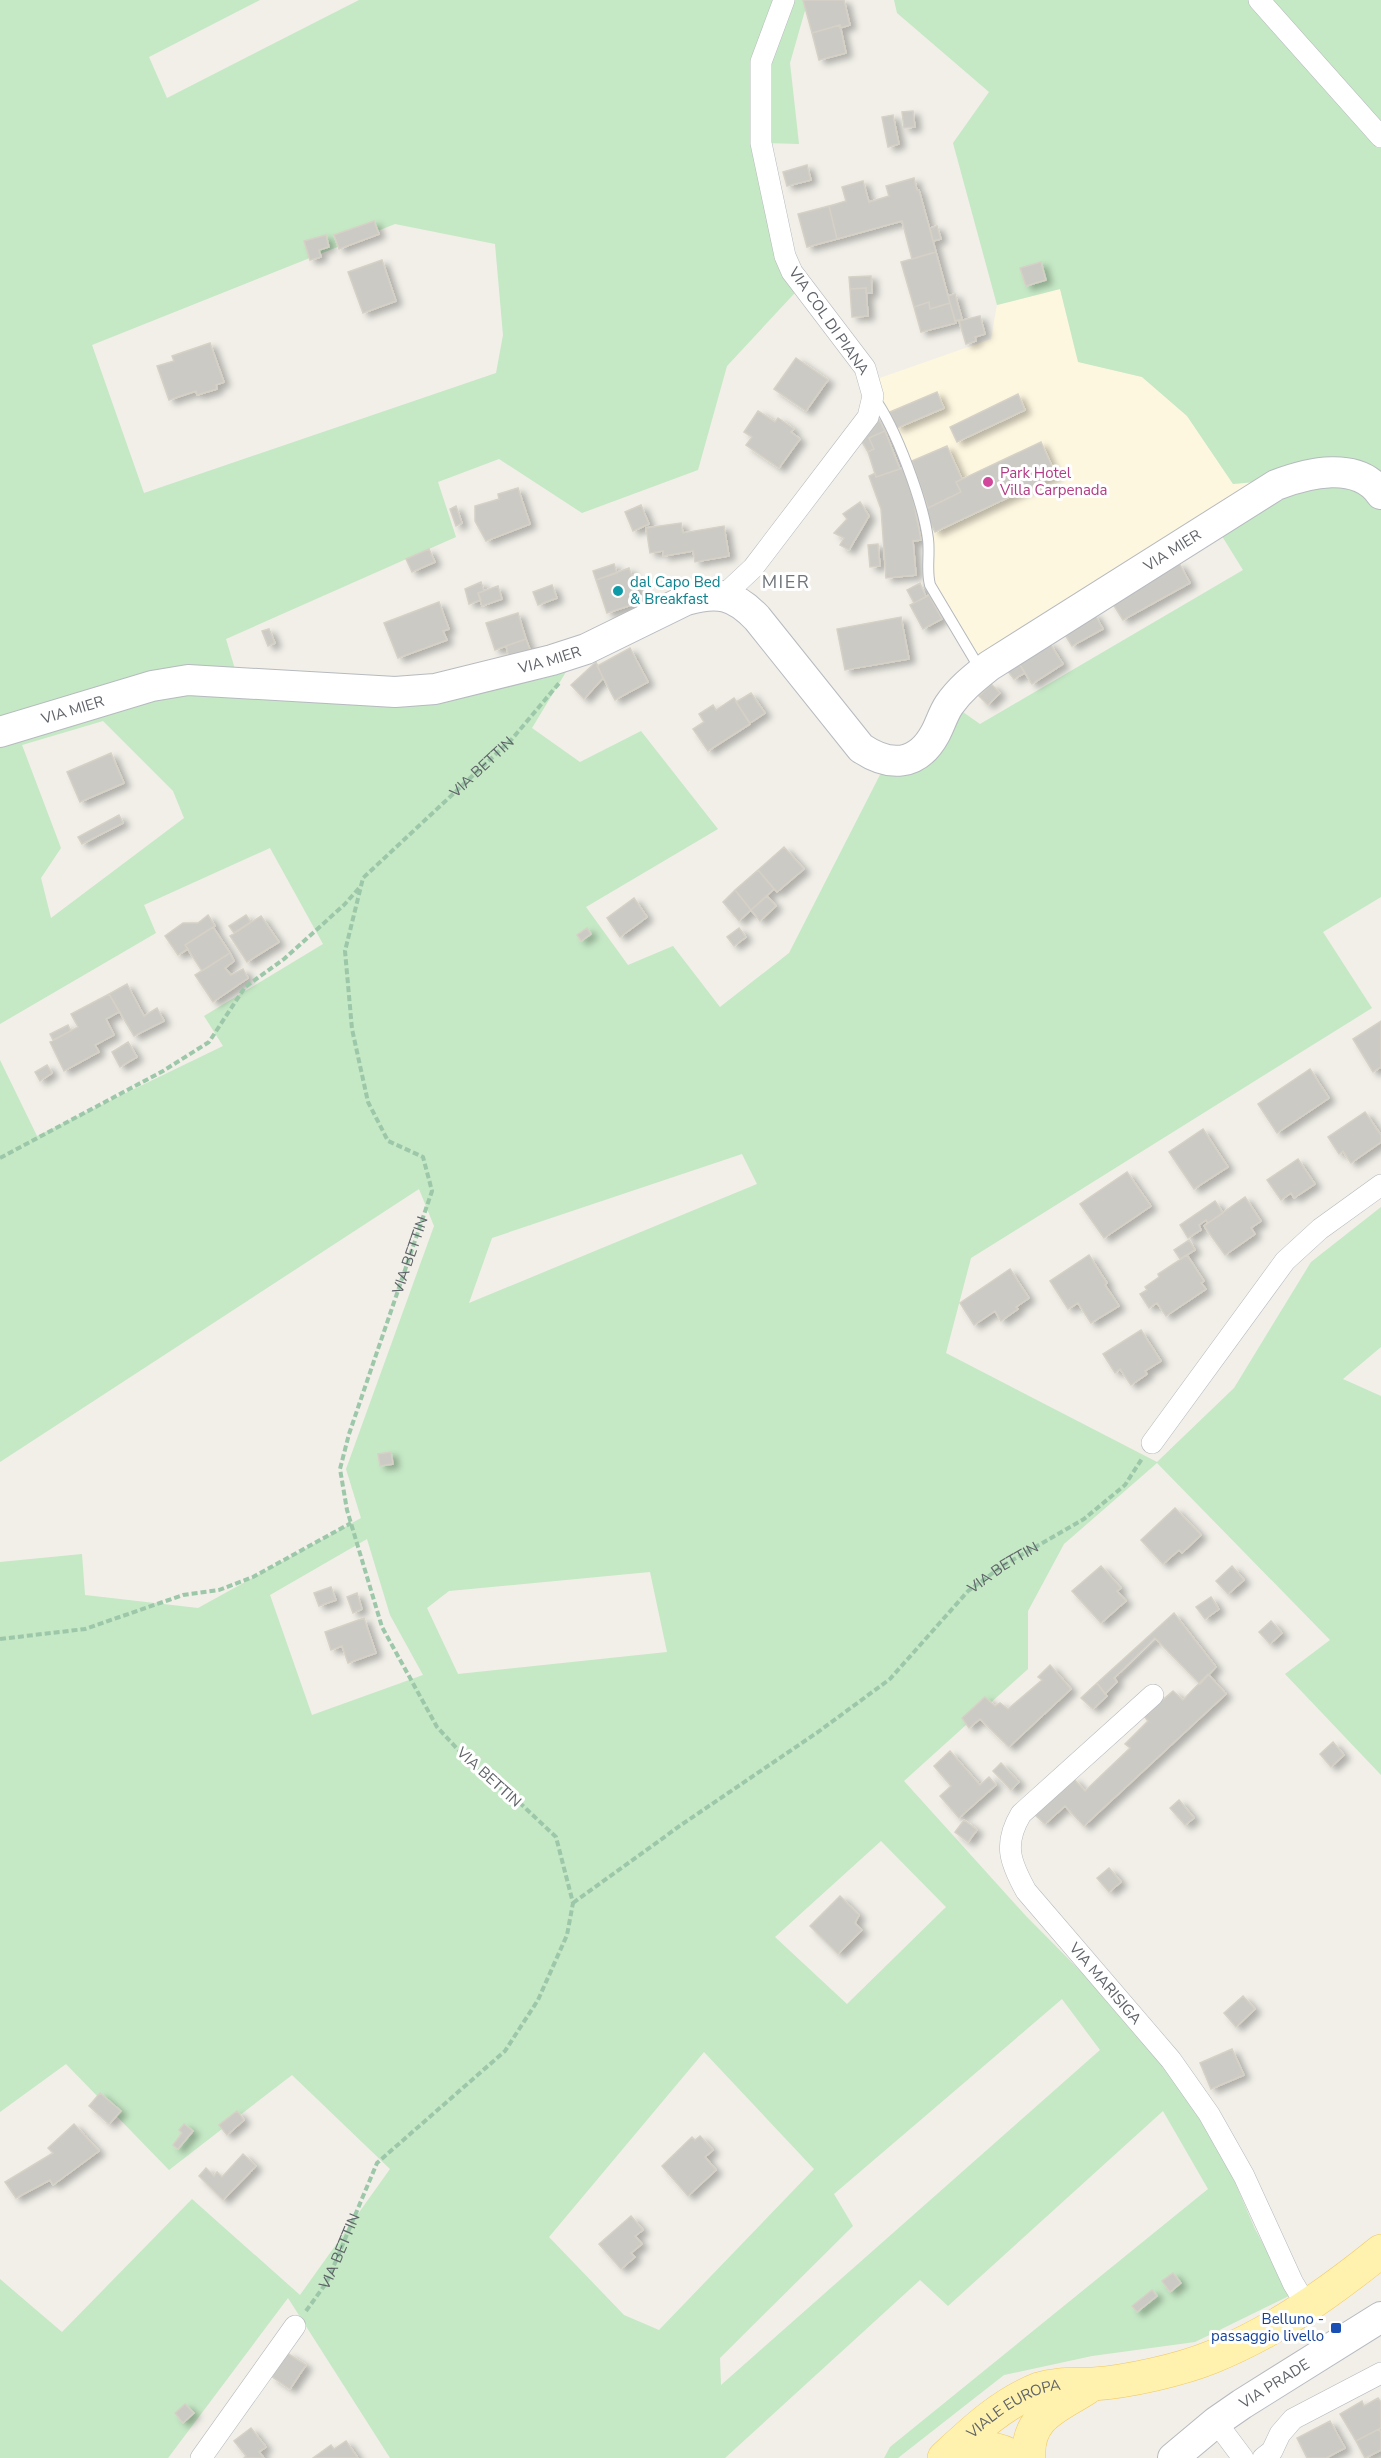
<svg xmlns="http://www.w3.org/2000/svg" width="1381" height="2458" viewBox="0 0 1381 2458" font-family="'Nunito Sans',sans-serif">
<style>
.commercial{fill:#fef7e0}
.green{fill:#c5e8c5;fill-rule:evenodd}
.building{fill:#cccac5;stroke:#d6d1c6;stroke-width:1.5;filter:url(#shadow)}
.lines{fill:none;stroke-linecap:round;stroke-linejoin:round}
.lane-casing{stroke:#b5b8bc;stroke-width:12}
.street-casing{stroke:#b5b8bc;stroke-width:22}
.secondary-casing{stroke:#b6babf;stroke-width:32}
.primary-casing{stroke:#f2c960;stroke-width:34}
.path{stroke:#9cc7a9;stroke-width:4;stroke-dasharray:6 3;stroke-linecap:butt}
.lane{stroke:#fff;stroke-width:10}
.street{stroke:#fff;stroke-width:21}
.secondary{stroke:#fff;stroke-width:30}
.primary{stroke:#fff2af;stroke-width:33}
.hotel-dot{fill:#d1479c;stroke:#fff;stroke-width:2}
.culture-dot{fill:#0f9aa8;stroke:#fff;stroke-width:2}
.transit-dot{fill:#1a4fb4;stroke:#fff;stroke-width:2}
.labels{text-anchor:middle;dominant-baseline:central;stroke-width:6;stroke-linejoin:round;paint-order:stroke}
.street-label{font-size:15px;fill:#5f6368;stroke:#fff}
.hotel-label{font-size:15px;fill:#b23c85;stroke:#fff;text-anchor:start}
.culture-label{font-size:15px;fill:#0d838f;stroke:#fff;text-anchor:start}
.transit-label{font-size:15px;fill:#164399;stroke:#fff;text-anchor:end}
.quarter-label{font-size:18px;letter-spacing:1.5px;fill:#70757a;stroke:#fff}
</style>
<defs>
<filter id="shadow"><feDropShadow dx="6" dy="4" stdDeviation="3" flood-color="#0004"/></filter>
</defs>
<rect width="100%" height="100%" fill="#f1efe8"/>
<path class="commercial" d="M1060,289L1079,362L1142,377L1187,416L1233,484L1279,480L978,671L925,583L924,540L906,456L879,397L874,380L991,339L997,305Z"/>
<path class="green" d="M0,0H260L149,57L167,98L359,0H808L790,63L799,144L766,143L791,262L805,282L727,366L698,470L582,513L499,459L438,482L456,537L226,639L240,686L414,697L572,662L532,728L580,762L641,731L718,829L586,907L628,965L673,946L720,1007L789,953L885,765L953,705L980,724L1243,570L1212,520L1277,480L1233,484L1187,416L1142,377L1078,362L1060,289L997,305L953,143L989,92L897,13L894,0H1381V897L1323,932L1372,1008L971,1258L946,1353L1157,1462L1234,1388L1311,1262L1381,1207V1347L1343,1379L1381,1396V1775L1285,1674L1330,1640L1157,1463L1064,1544L1028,1611V1669L904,1781L1026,1916L1125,2016L1210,2124L1255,2229L1291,2295L1195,2342L1092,2356L1004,2375L898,2458H884L890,2447L1208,2189L1163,2111L948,2306L920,2280L725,2458H390L288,2298L168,2458H0V2279L62,2332L192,2199L300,2295L390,2169L292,2075L169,2170L66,2064L0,2112V1562L82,1554L85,1595L198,1608L361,1518L346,1469L434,1226L419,1189L0,1462V1060L37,1136L223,1046L204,1016L323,944L270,848L144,905L156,933L0,1024ZM395,224L495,244L503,335L496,373L144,493L92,345ZM103,721L173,791L184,818L51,918L41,878L61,848L22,745ZM742,1154L757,1184L469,1303L492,1238ZM367,1539L390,1615L423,1675L312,1715L270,1595ZM650,1572L667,1652L458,1674L427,1608L449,1591ZM881,1841L946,1907L847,2004L775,1937ZM1062,1999L1100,2050L721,2385L720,2358L853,2226L834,2194ZM704,2052L814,2169L659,2330L624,2315L549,2237Z"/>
<path class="building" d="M803,0H844L850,25L840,28V25L812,33Z
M840,25L846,53L819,60L812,33Z
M913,111L915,127L904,128L902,112Z
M893,115L899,144L888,147L882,117Z
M807,165L811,180L787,186L783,172Z
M914,178L917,190H919L936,252L912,259L902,221L837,239L829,206L846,201L842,187L863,181L869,202L889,196L886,186Z
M829,206L837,239L807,247L798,214Z
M374,221L379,234L339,249L334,235Z
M937,226L941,239L933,241L930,228Z
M326,235L329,247L319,250L321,257L310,260L304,241Z
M936,252L950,303L930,309L929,302L914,307L901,262Z
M382,260L396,301L363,313L348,272Z
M1041,262L1046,280L1026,286L1020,268Z
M871,276L872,293H866V288L850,289L849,277Z
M866,288L868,316L852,317L850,289Z
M955,294L962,319L955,321L948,296Z
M929,302L930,309L950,303L956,323L921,332L914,307Z
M980,316L985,334L975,337L976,341L966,344L959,321Z
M210,343L224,382L216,385L217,389L197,395L196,391L169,400L157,366L174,361L172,356Z
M796,358L828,380L806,411L774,389Z
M937,392L944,408L897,428L890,412Z
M1018,394L1025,410L957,442L950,427Z
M758,411L775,422L778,418L794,429L791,432L800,439L779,468L746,445L752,437L744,432Z
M876,414L885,431L869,438L874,449L868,452L859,437Z
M885,431L900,469L876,477L868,452L874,449L869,438Z
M1041,442L1056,475L935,532L924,510L961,492L956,482Z
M947,446L962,479L956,482L961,492L928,508L912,461Z
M903,468L913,498L921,540L913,541L916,575L886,578L881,509L869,476L875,473L876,477Z
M518,488L530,524L486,541L475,521V506L499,499L498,494Z
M860,502L869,516L849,550L840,545L844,538L834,533L847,519L843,514Z
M641,505L649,524L633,531L625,512Z
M456,506L462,523L456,526L450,509Z
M681,523L683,533L724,526L729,556L695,562L693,551L663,556V551L650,553L646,528Z
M878,544L880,566L870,567L868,545Z
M429,549L435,562L412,572L406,559Z
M1179,563L1190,583L1123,620L1111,601Z
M614,564L617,573L596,580L593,571Z
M629,568L641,602L607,613L596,580Z
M481,582L484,591L478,593L481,600L469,604L465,589Z
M920,583L926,597L914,603L907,590Z
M552,585L557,598L538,605L533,592Z
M498,586L502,599L482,606L478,593Z
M929,595L942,619L923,629L910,605Z
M439,602L449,629L443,631L447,640L398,658L384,623Z
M518,613L526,639L495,650L486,623Z
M1094,613L1103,629L1072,646L1062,630Z
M901,617L909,659L845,670L837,629Z
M269,629L275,643L268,646L262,631Z
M526,639L532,655L510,660L506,646Z
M1049,642L1063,664L1032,684L1018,662Z
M630,648L648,682L615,700L597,666Z
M596,662L603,678L584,699L571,685Z
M1018,662L1025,673L1014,679L1006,669Z
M991,684L1000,693L988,705L979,696Z
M751,693L765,713L750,723L736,702Z
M734,698L750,724L708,751L693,729L704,722L699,714L713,705L716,710Z
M111,753L124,783L80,802L67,772Z
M119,815L123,823L82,844L78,837Z
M784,847L804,869L777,892L758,870Z
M758,870L774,889L751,910L735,890Z
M735,890L751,910L739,921L723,902Z
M767,896L776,906L760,921L751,910Z
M634,898L647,917L620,937L607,918Z
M208,915L215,926L185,945L188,949L178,955L165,936L183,923H198Z
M246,915L251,922L234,933L229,926Z
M261,916L279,942L247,962L230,936Z
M213,927L230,953L202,971L185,945Z
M587,928L591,934L581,941L577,935Z
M739,928L746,937L734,946L727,937Z
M230,953L234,961L225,968L231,975L243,969L248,978L213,1002L195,975Z
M127,984L144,1016L157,1008L164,1021L134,1036L109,994Z
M109,994L119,1012L106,1019L114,1035L95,1045L99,1052L64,1071L50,1042L78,1027L71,1014Z
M1381,1021V1067L1373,1072L1353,1039Z
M68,1025L71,1031L53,1040L50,1034Z
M128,1042L137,1057L120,1067L112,1052Z
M47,1065L52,1073L40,1081L35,1072Z
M1310,1069L1329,1098L1277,1133L1258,1104Z
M1365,1112L1381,1135V1142L1351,1163L1343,1151L1339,1154L1328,1137Z
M1203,1129L1228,1167L1194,1189L1169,1152Z
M1298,1159L1315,1184L1294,1198L1291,1193L1281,1200L1267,1180Z
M1127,1172L1151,1206L1104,1238L1080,1204Z
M1245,1197L1261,1221L1251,1228L1255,1234L1225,1255L1204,1226Z
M1215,1201L1223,1213L1208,1223L1206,1220L1199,1225L1201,1230L1188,1238L1180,1225Z
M1189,1240L1195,1250L1180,1259L1174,1250Z
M1089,1255L1107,1283L1105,1285L1119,1306L1091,1323L1078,1303L1068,1309L1050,1281Z
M1187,1255L1204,1281L1201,1283L1206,1289L1166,1316L1157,1303L1149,1308L1140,1294L1147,1290L1145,1287L1159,1277L1158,1274Z
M1010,1269L1029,1298L1016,1307L1018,1309L1001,1321L995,1311L974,1325L960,1303Z
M1141,1330L1161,1361L1145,1371L1147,1374L1131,1385L1120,1369L1115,1373L1103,1354Z
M391,1452L393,1464L380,1466L378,1454Z
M1175,1508L1201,1535L1182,1553L1179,1550L1163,1564L1141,1540Z
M1101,1566L1121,1588L1117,1591L1126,1601L1101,1623L1072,1591Z
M1232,1566L1244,1580L1228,1594L1216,1581Z
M331,1587L336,1600L319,1606L314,1593Z
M357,1593L362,1609L353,1613L347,1597Z
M1211,1597L1219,1609L1205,1619L1196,1607Z
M1174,1613L1216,1667L1200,1684L1155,1638L1114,1678L1117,1682L1105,1694L1097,1683Z
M364,1618L376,1653L348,1663L342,1646L331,1650L325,1632Z
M1271,1621L1282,1633L1270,1644L1259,1632Z
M1050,1665L1071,1689L1009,1747L980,1719L969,1728L962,1718L985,1697L995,1706L1000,1703L1008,1709L1042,1680L1038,1677Z
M1208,1674L1226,1694L1084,1826L1065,1806L1045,1824L1035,1815L1073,1778L1085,1791L1130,1748L1125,1744L1148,1721L1144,1716L1173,1691L1183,1700Z
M1097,1683L1107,1696L1093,1709L1081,1698Z
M1333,1742L1344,1755L1331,1767L1320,1754Z
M950,1751L980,1785L989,1777L996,1785L959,1818L940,1796L951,1786L934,1766Z
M1001,1763L1019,1782L1011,1790L993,1771Z
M1179,1800L1194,1818L1185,1825L1170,1808Z
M964,1820L977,1830L968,1842L955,1832Z
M1109,1868L1121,1882L1109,1892L1097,1878Z
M840,1896L859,1915L855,1923L862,1930L838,1954L810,1926Z
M1243,1996L1255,2009L1236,2027L1224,2013Z
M1232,2049L1244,2075L1211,2089L1200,2063Z
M100,2093L121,2111L109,2124L89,2106Z
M237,2111L244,2120L227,2135L219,2125Z
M74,2124L99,2151L53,2185L50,2180L16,2198L5,2182L53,2153L48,2148Z
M184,2124L193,2131L178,2149L173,2145L182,2133L179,2130Z
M700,2136L713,2150L705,2157L716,2170L688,2196L662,2166L692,2137L695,2140Z
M243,2154L256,2166L223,2200L199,2176L206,2168L214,2176L217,2172L222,2177Z
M631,2216L643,2230L635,2236L642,2244L631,2253L635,2257L621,2269L599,2244Z
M1173,2273L1181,2283L1170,2292L1162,2281Z
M1152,2290L1157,2296L1137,2312L1132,2306Z
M287,2353L306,2365L290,2389L271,2376Z
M1378,2398L1381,2402V2428L1356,2441L1340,2414L1362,2401L1364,2406Z
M185,2404L194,2413L183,2423L175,2413Z
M1330,2421L1345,2448L1326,2458H1307L1297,2438Z
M251,2428L266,2447L259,2452L264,2458H244L246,2456L234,2441Z
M1379,2429L1381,2433V2450L1365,2458L1356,2441Z
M346,2441L358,2458H313L331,2445L334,2449Z"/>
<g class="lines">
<g class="lane-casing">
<path id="lane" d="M874,398C896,428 923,502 928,539C930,555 926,570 930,585L980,669"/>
</g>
<g class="street-casing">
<g id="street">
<path d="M1259,0L1381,137"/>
<path d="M723,596L753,568L868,417L873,396L865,368L792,272L785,256L761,143V62L784,0"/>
<path d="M1152,1443L1285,1261L1320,1229L1381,1185"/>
<path id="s3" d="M1153,1695L1021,1814C1003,1844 1010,1862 1026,1891L1171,2060L1209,2114L1244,2176L1293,2283L1307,2306"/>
<path d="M1216,2422L1243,2458"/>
<path d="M201,2458L295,2326"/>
<path d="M1263,2458L1272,2451L1280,2434L1293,2419L1381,2373"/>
</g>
</g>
<g class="secondary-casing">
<g id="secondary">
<path id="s4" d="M0,732L152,686L188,680L395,692L435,689L552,660L586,649L686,600C718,591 734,594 757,618L861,748C889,767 917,767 935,734C940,725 943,714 949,705C960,689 974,678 989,666L1276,485C1307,473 1358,460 1381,494"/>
<path id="s5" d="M1173,2458L1216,2422L1242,2404L1381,2317"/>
</g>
</g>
<g class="primary-casing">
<g id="primary">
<path d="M946,2457C972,2446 991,2444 1016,2458"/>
<path id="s6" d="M944,2458C972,2432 1002,2403 1039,2389C1057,2383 1074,2385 1093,2384C1127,2382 1180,2370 1212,2357C1274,2332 1329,2293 1381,2251"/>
<path d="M1029,2458C1026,2416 1058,2407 1087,2388"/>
</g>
</g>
<g class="path">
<path d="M0,1158L163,1071L209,1042L245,987L284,959L344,905L360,887"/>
<path d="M0,1639L85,1629L183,1595L219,1590L253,1577L351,1523"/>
<path id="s1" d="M573,1903L681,1825L818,1732L890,1679L968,1591L1004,1565L1084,1519L1125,1485L1143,1457"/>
<path id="s2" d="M306,2311L327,2282L377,2163L505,2051L538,2000L567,1935L573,1903L556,1837L522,1805L476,1769L437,1727L382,1627L347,1510L340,1469L349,1434L432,1191L423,1157L388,1141L368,1102L352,1029L345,951L363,878L512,739L560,682"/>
</g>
<use href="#lane" class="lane"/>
<use href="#street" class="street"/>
<use href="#secondary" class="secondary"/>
<use href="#primary" class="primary"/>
</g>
<circle class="hotel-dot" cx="988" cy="482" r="6"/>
<circle class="culture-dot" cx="618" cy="591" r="6"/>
<rect class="transit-dot" x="1330" y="2322" width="12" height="12" rx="3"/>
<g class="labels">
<g class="street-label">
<text transform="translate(829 321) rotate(55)">VIA COL DI PIANA</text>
<text stroke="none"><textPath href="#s4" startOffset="1348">VIA MIER</textPath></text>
<text stroke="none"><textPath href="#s4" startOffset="561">VIA MIER</textPath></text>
<text stroke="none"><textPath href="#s4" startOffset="76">VIA MIER</textPath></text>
<text stroke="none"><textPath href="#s2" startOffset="1809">VIA BETTIN</textPath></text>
<text stroke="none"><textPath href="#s2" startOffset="1233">VIA BETTIN</textPath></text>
<text stroke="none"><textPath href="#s1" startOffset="548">VIA BETTIN</textPath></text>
<text transform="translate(489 1777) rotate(42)">VIA BETTIN</text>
<text stroke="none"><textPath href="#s3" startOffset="382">VIA MARISIGA</textPath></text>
<text stroke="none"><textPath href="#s2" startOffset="69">VIA BETTIN</textPath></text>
<text stroke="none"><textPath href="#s5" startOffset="126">VIA PRADE</textPath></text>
<text stroke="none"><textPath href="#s6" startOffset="87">VIALE EUROPA</textPath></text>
</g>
<g class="hotel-label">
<text x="1000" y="473">Park Hotel<tspan x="1000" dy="17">Villa Carpenada</tspan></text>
</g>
<g class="culture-label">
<text x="630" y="582">dal Capo Bed<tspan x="630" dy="17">&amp; Breakfast</tspan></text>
</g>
<g class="transit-label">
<text x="1324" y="2319">Belluno -<tspan x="1324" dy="17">passaggio livello</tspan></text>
</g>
<g class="quarter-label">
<text x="786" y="582">MIER</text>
</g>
</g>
</svg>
